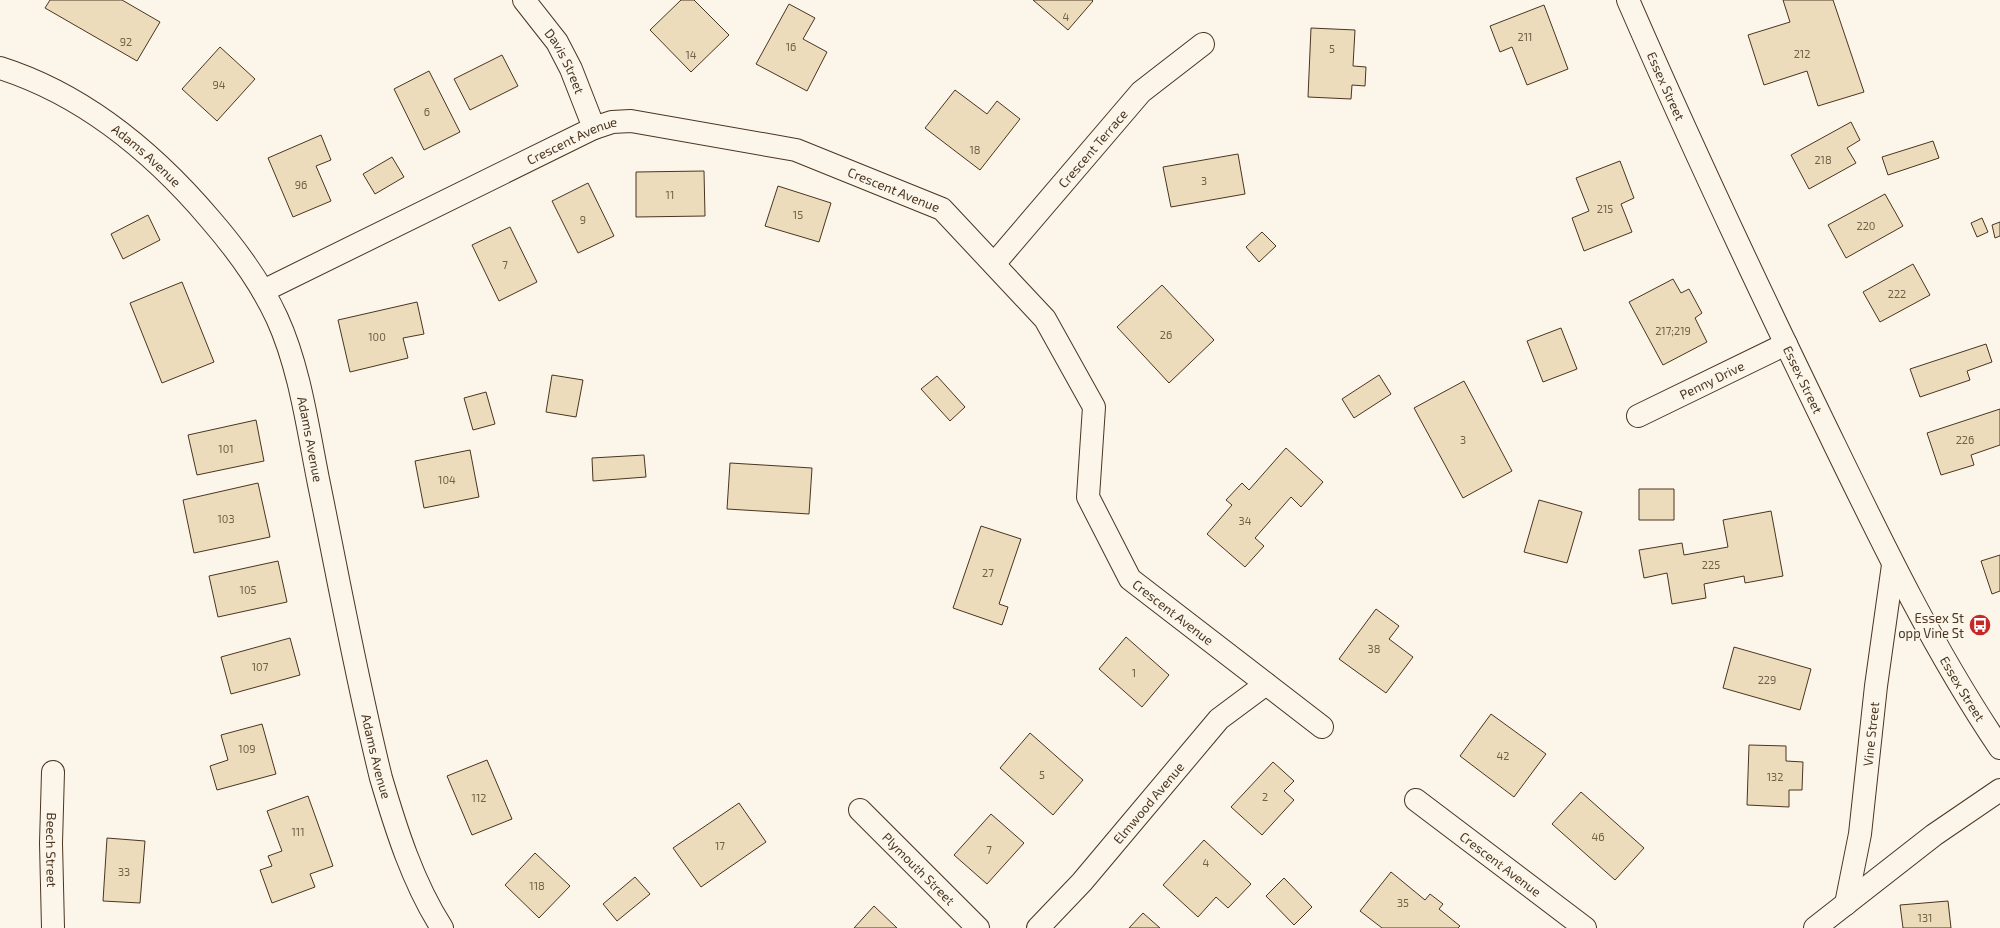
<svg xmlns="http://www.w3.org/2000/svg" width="2000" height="928" viewBox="0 0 2000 928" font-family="'Exo 2',sans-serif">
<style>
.building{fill:#ecdcbc;stroke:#4a3520}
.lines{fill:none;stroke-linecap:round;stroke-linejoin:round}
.street-casing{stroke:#4a3520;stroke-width:24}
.secondary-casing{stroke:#4a3520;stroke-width:24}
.street{stroke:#fbf6e9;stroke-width:22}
.secondary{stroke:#fbf6e9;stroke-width:22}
.labels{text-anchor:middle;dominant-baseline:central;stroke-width:3;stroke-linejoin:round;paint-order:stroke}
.number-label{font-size:11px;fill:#725f47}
.street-label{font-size:13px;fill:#4a3520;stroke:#fbf6e9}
.poi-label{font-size:13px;fill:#4a3520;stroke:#fbf6e9;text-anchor:end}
</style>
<rect width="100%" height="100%" fill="#fbf6e9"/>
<path class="building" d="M50,0H122L160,22L137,61L45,8Z
M681,0H694L729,35L691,72L650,30Z
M1033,0H1092L1093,1L1068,30Z
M1783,0H1833L1864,92L1818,106L1807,71L1764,85L1748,35L1790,22Z
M789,4L815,18L803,39L827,52L807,91L756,64Z
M1544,5L1568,69L1527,85L1512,47L1500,52L1490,26Z
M1311,28L1355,30L1353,66L1366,67L1365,86L1352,85L1351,99L1308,97Z
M220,47L255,79L217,121L182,89Z
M502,55L518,86L470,110L454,79Z
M429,71L460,132L424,150L394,89Z
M955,90L987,114L997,101L1020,119L980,170L925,128Z
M1851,122L1860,140L1847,148L1856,163L1809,189L1791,155Z
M321,135L331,160L316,166L331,201L293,217L268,158Z
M1933,141L1939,158L1888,175L1882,157Z
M1238,154L1245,194L1171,207L1163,167Z
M392,157L404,177L375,194L363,174Z
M1620,161L1634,198L1621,204L1632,232L1584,251L1572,218L1589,211L1576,178Z
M704,171L705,216L636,217V172Z
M588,183L614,236L578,253L552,201Z
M778,186L831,203L819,242L765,226Z
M1885,194L1903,226L1846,258L1828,225Z
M148,215L160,240L123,259L111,234Z
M1982,218L1988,232L1977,237L1971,223Z
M2000,222V236L1995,238L1992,225Z
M510,227L537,282L499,301L472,245Z
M1262,232L1276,246L1259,262L1246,247Z
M1913,264L1930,295L1880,322L1863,292Z
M1673,279L1681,293L1689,289L1702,313L1695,318L1707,342L1663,365L1629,302Z
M182,282L214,362L162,383L130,303Z
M1162,285L1214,340L1169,383L1117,327Z
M417,302L424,334L403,338L408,358L350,372L338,320Z
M1561,328L1577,369L1543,382L1527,341Z
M1986,344L1992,362L1967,371L1970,380L1920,397L1910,369Z
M552,375L583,380L576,417L546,412Z
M1379,375L1391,394L1354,418L1342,399Z
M937,376L965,407L950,421L921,389Z
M1464,381L1512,471L1463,498L1414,408Z
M486,392L495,424L473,430L464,398Z
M2000,409V445L1971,455L1974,465L1941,475L1927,433Z
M256,420L264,461L197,475L188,435Z
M1286,448L1323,482L1301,507L1291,497L1255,538L1264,546L1245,567L1207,534L1232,505L1226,500L1242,483L1249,490Z
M470,450L479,497L424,508L415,461Z
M644,455L646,477L593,481L592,458Z
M730,463L812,468L809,514L727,509Z
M258,483L270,537L194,553L183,500Z
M1639,489H1674V520H1639Z
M1539,500L1582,512L1567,563L1524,552Z
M1771,511L1783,576L1745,583L1744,576L1704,584L1706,598L1672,604L1667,573L1644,578L1639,550L1682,543L1684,555L1728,547L1723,520Z
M981,526L1021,539L999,604L1008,607L1002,625L953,608Z
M2000,555V591L1992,594L1981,561Z
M278,561L287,602L218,617L209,576Z
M1376,609L1399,626L1389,639L1413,657L1386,693L1339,659Z
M1126,637L1169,675L1142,707L1099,669Z
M290,638L300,675L231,694L221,657Z
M1734,647L1811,669L1800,710L1723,688Z
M1491,714L1546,754L1514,797L1460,756Z
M262,724L276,774L217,790L210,766L228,760L221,735Z
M1030,733L1083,780L1053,815L1000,768Z
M1749,745L1786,746V761L1803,762L1802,790H1789V807L1747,805Z
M487,760L512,819L472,835L447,776Z
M1273,762L1294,781L1284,791L1294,800L1262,835L1231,807Z
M1581,792L1644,848L1615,880L1552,824Z
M308,796L333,866L310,874L315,887L272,903L260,870L272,866L268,856L282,851L267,811Z
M739,803L766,842L701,887L673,848Z
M991,814L1024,843L987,884L954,855Z
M107,838L145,841L140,903L103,901Z
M1204,840L1251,884L1228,908L1216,897L1198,917L1163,885Z
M535,853L570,886L539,918L505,885Z
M1391,872L1425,900L1430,894L1443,904L1439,909L1460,926L1458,928H1382L1360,911Z
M635,877L650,894L617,921L603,904Z
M1284,878L1312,907L1294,925L1266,896Z
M1948,901L1951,928H1903L1900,905Z
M874,906L897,928H854Z
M1143,913L1160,928H1129Z"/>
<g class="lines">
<g class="street-casing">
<g id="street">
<path id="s1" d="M524,0L557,42L571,69L594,128"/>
<path id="s2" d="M0,68C85,95 153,152 210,219C236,249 260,281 277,318C300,368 308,430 319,484C339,582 357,681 381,778C396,829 413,883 442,928"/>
<path id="s3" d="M994,264L1141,92L1203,44"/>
<path id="s4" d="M263,291L594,128L612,122L631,121L796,150L942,209L1045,319L1094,407L1088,497L1130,579L1322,727"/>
<path id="s5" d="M1638,416L1786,344"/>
<path id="s6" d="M53,772L51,843L53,928"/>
<path id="s7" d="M1416,800L1585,928"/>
<path id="s8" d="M860,810L978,928"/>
<path id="s9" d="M1038,928L1082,882L1219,719L1266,684"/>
</g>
</g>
<g class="secondary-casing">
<g id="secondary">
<path id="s10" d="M1628,0C1690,143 1756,283 1824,423C1878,534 1931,646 2000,748"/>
<path id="s11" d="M1846,904L1860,834L1876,686L1893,565"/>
<path d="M1815,928L1934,835L2000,790"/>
</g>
</g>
<use href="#street" class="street"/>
<use href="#secondary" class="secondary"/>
</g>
<defs>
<g id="bus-disc" transform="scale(1.15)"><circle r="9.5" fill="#c62828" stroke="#fbf6e9"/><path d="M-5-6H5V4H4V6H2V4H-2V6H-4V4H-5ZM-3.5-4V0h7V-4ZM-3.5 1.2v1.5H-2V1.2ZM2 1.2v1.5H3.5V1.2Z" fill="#fff"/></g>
</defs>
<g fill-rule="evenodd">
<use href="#bus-disc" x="1980" y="625"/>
</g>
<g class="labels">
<g class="number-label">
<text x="1066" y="16">4</text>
<text x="1525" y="36">211</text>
<text x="126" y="41">92</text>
<text x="791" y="46">16</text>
<text x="1332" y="48">5</text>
<text x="1802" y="53">212</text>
<text x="691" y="54">14</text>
<text x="219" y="84">94</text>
<text x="427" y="111">6</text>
<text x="975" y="149">18</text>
<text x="1823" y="159">218</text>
<text x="1204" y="180">3</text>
<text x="301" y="184">96</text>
<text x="670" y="194">11</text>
<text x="1605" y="208">215</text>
<text x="798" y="214">15</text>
<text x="583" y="219">9</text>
<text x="1866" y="225">220</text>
<text x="505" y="264">7</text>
<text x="1897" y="293">222</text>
<text x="1673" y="330">217;219</text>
<text x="1166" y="334">26</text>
<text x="377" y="336">100</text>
<text x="1463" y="439">3</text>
<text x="1965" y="439">226</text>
<text x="226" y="448">101</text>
<text x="447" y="479">104</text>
<text x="226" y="518">103</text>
<text x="1245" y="520">34</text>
<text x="1711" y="564">225</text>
<text x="988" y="572">27</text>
<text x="248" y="589">105</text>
<text x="1374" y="648">38</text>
<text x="260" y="666">107</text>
<text x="1134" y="672">1</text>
<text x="1767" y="679">229</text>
<text x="247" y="748">109</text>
<text x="1503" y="755">42</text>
<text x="1042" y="774">5</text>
<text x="1775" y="776">132</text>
<text x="1265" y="796">2</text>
<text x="479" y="797">112</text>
<text x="298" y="831">111</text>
<text x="1598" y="836">46</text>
<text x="720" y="845">17</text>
<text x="989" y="849">7</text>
<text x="1206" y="862">4</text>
<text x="124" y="871">33</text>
<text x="537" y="885">118</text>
<text x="1403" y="902">35</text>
<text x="1925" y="917">131</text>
</g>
<g class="street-label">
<text stroke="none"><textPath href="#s1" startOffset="74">Davis Street</textPath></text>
<text stroke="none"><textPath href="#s10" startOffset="94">Essex Street</textPath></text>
<text stroke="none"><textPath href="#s4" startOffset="344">Crescent Avenue</textPath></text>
<text stroke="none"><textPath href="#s3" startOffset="152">Crescent Terrace</textPath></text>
<text stroke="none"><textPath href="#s2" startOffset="172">Adams Avenue</textPath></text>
<text stroke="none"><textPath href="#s4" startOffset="680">Crescent Avenue</textPath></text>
<text stroke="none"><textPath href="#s5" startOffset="82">Penny Drive</textPath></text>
<text stroke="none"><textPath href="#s10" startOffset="418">Essex Street</textPath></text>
<text stroke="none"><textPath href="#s2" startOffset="508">Adams Avenue</textPath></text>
<text stroke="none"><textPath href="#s4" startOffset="1220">Crescent Avenue</textPath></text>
<text stroke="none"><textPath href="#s10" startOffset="766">Essex Street</textPath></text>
<text stroke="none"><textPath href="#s11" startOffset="172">Vine Street</textPath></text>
<text stroke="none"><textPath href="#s2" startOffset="832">Adams Avenue</textPath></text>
<text stroke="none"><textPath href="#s9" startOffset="167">Elmwood Avenue</textPath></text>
<text stroke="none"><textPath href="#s6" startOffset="78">Beech Street</textPath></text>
<text stroke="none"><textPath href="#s7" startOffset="106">Crescent Avenue</textPath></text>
<text stroke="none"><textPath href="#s8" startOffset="83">Plymouth Street</textPath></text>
</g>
<g class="poi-label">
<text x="1964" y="618">Essex St<tspan x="1964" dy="15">opp Vine St</tspan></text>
</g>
</g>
</svg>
